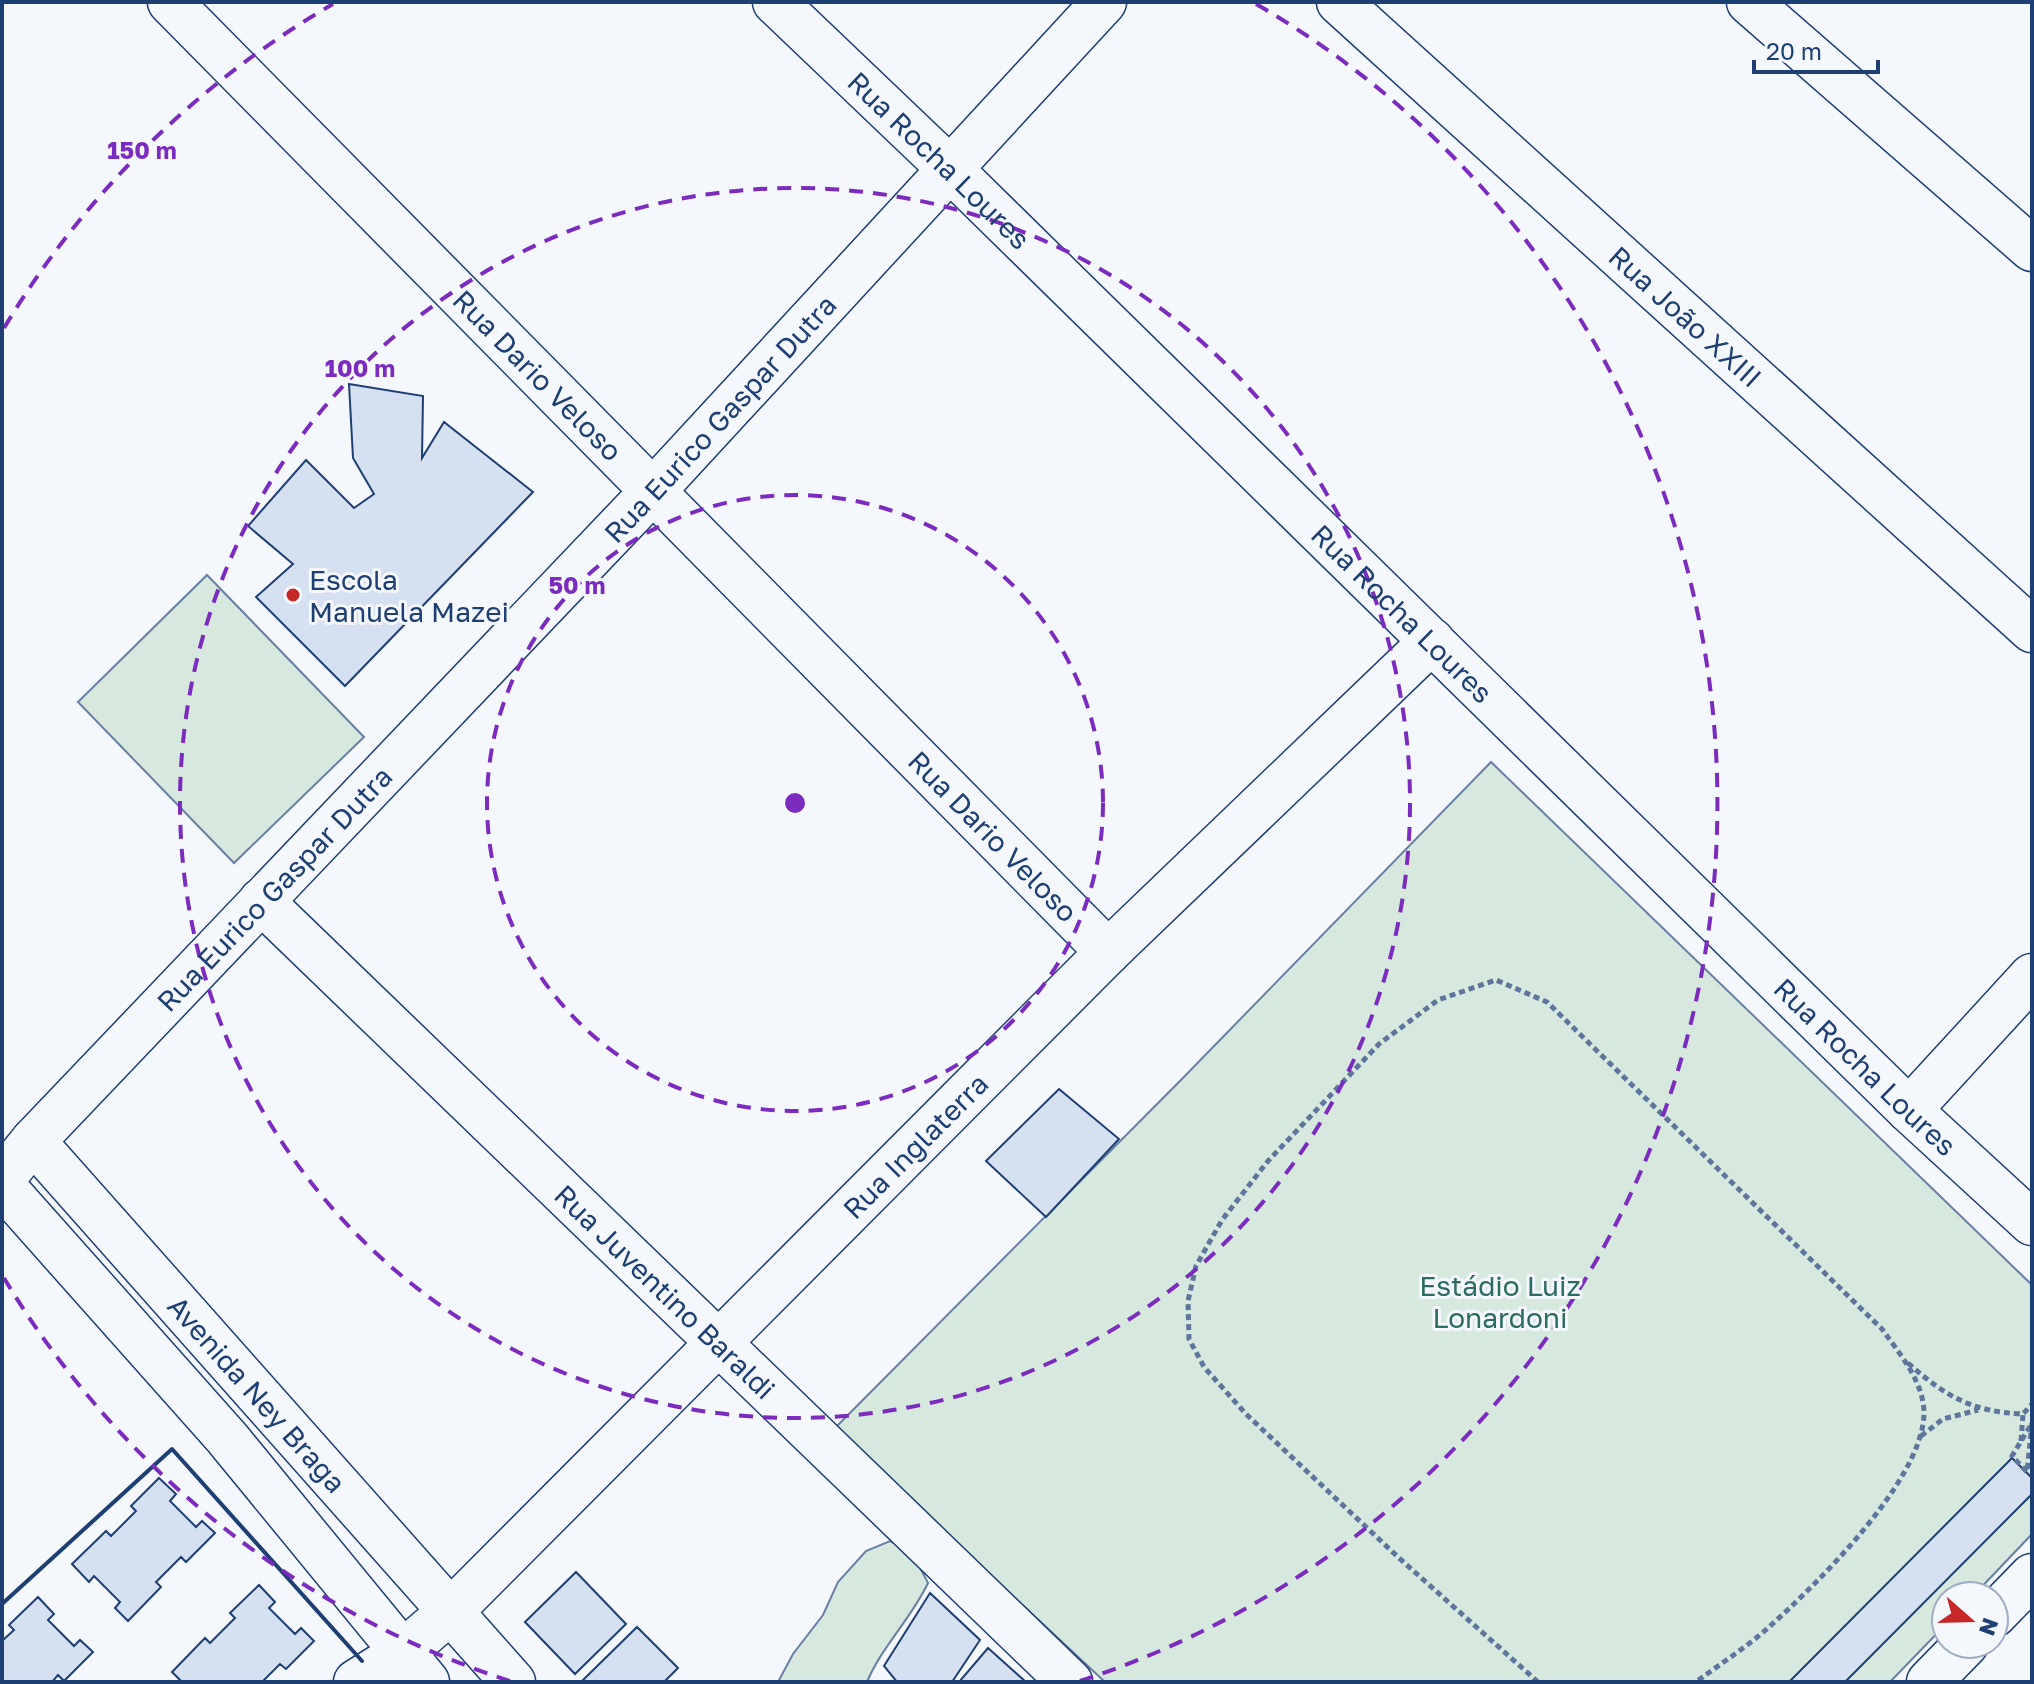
<svg xmlns="http://www.w3.org/2000/svg" width="2034" height="1684" viewBox="0 0 2034 1684" font-family="'Golos Text',sans-serif">
<style>
.green{fill:#d7e8df;stroke:#687fa3;stroke-width:2}
.building{fill:#d5e0f0;stroke:#1d3f73;stroke-width:2}
.lines{fill:none;stroke-linecap:round;stroke-linejoin:round}
.minor-casing{stroke:#1d3f73;stroke-width:47}
.path{stroke:#5e769c;stroke-width:5;stroke-dasharray:6 4;stroke-linecap:butt}
.minor{stroke:#f4f7fb;stroke-width:44}
.wall{stroke:#1d3f73;stroke-width:4}
.ring{fill:none;stroke:#7b2cbf;stroke-width:4;stroke-dasharray:14 10}
.poi-dot{fill:#c62828;stroke:#f4f7fb;stroke-width:3}
.labels{text-anchor:middle;dominant-baseline:central;stroke-width:6;stroke-linejoin:round;paint-order:stroke}
.street-label{font-size:28px;fill:#1d3f73;stroke:#f4f7fb}
.poi-label{font-size:28px;fill:#1d3f73;stroke:#f4f7fb;text-anchor:start}
.park-label{font-size:28px;fill:#2c6c60;stroke:#f4f7fb}
.centre{fill:#7b2cbf;stroke:#f4f7fb;stroke-width:4}
.ring-label{font-size:24px;text-anchor:middle;font-weight:bold;fill:#7b2cbf;stroke:#f4f7fb;stroke-width:6;stroke-linejoin:round;paint-order:stroke}
</style>
<rect width="100%" height="100%" fill="#f4f7fb"/>
<path class="green" d="M207,575L364,737L234,863L78,702Z
M1491,762L2032,1285V1534L1973,1596H1946V1624L1890,1682H1105L834,1429L1179,1082Z
M890,1541C912,1550 918,1563 928,1583C911,1619 882,1646 867,1682H778L793,1654L823,1615L838,1582L866,1551Z"/>
<path class="building" d="M349,384L423,396L422,458L444,422L533,492L345,686L256,597L293,564L248,526L306,460L354,508L374,494L353,458Z
M1059,1089L1119,1139L1046,1217L986,1161Z
M2012,1458L2032,1478V1494L1845,1682H1789Z
M159,1478L176,1494L170,1501L196,1527L202,1521L215,1533L186,1562L181,1557L156,1582L161,1587L128,1621L115,1608L120,1602L94,1576L89,1582L72,1564L106,1531L111,1536L136,1511L131,1506Z
M576,1572L626,1624L575,1674L525,1622Z
M259,1585L275,1602L269,1608L295,1634L301,1628L314,1641L286,1669L280,1664L262,1682H182L172,1672L205,1638L210,1643L235,1618L230,1613Z
M930,1593L980,1640L952,1682H897L884,1666Z
M38,1597L54,1614L48,1620L74,1646L80,1640L93,1652L64,1681L58,1675L52,1682H2V1641L14,1630L9,1625Z
M637,1627L678,1668L664,1682H581Z
M988,1648L1026,1682H959Z"/>
<g class="lines">
<g class="minor-casing">
<g id="minor">
<path id="s1" d="M170,2L1108,952"/>
<path id="s2" d="M775,2L950,169L1909,1110L2032,1223"/>
<path id="s3" d="M1339,2L2032,630"/>
<path d="M1749,2L2032,249"/>
<path id="s4" d="M261,901L1070,1682"/>
<path d="M1909,1110L2032,976"/>
<path id="s5" d="M33,1141L513,1682"/>
<path id="s6" d="M2,1179L33,1141L652,492L1104,2"/>
<path d="M2,1185L227,1438L427,1682"/>
<path d="M1994,1615L2032,1576"/>
<path id="s7" d="M356,1682L402,1653L451,1611L1108,952L1432,641"/>
<path d="M1929,1682L1966,1644"/>
</g>
</g>
<path class="path" d="M1908,1363C1945,1396 1972,1412 2023,1414L2032,1404
M2032,1423L2027,1472L2012,1456Z
M1921,1436L1943,1419L1978,1410
M2021,1441L2023,1414
M1538,1682L1399,1558L1246,1414L1204,1367L1189,1339L1188,1301L1196,1266L1222,1220L1268,1161L1379,1044L1438,1000L1496,980L1547,1002L1882,1329C1899,1353 1925,1383 1924,1415C1921,1482 1818,1583 1769,1627C1747,1647 1720,1664 1696,1682"/>
<use href="#minor" class="minor"/>
<path class="wall" d="M2,1604L172,1449L362,1661"/>
</g>
<g class="ring">
<circle cx="795" cy="803" r="308"/>
<circle cx="795" cy="803" r="615"/>
<path d="M510 1681A923 923 0 0 1 4 1278M4 328A923 923 0 0 1 333 4M1256 4A923 923 0 0 1 1080 1681"/>
</g>
<circle class="poi-dot" cx="293" cy="595" r="8"/>
<g class="labels">
<g class="street-label">
<text stroke="none"><textPath href="#s2" startOffset="228">Rua Rocha Loures</textPath></text>
<text stroke="none"><textPath href="#s3" startOffset="468">Rua João XXIII</textPath></text>
<text stroke="none"><textPath href="#s1" startOffset="524">Rua Dario Veloso</textPath></text>
<text stroke="none"><textPath href="#s6" startOffset="1046">Rua Eurico Gaspar Dutra</textPath></text>
<text stroke="none"><textPath href="#s2" startOffset="876">Rua Rocha Loures</textPath></text>
<text stroke="none"><textPath href="#s1" startOffset="1172">Rua Dario Veloso</textPath></text>
<text stroke="none"><textPath href="#s6" startOffset="398">Rua Eurico Gaspar Dutra</textPath></text>
<text stroke="none"><textPath href="#s2" startOffset="1524">Rua Rocha Loures</textPath></text>
<text stroke="none"><textPath href="#s7" startOffset="776">Rua Inglaterra</textPath></text>
<text stroke="none"><textPath href="#s4" startOffset="562">Rua Juventino Baraldi</textPath></text>
<text stroke="none"><textPath href="#s5" startOffset="338">Avenida Ney Braga</textPath></text>
</g>
<g class="poi-label">
<text x="309" y="579">Escola<tspan x="309" dy="32">Manuela Mazei</tspan></text>
</g>
<g class="park-label">
<text x="1500" y="1285">Estádio Luiz<tspan x="1500" dy="32">Lonardoni</tspan></text>
</g>
</g>
<circle cx="795" cy="803" r="12" class="centre"/>
<g class="ring-label">
<text x="142" y="159">150 m</text>
<text x="360" y="377">100 m</text>
<text x="577" y="594">50 m</text>
</g>
<rect width="2034" height="1684" fill="none" stroke="#1d3f73" stroke-width="8"/>
<g transform="translate(1970 1620) rotate(110)"><circle r="38" fill="#f4f7fb" stroke="#9eadc5" stroke-width="2"/>
<path d="M0-6L14 30L0 20L-14 30Z" fill="#c62828"/>
<text y="-12" font-size="22" font-weight="bold" text-anchor="middle" fill="#1d3f73">N</text>
</g>
<path d="M1754 60v12h124v-12" fill="none" stroke="#1d3f73" stroke-width="4"/>
<text x="1766" y="60" font-size="24" fill="#1d3f73" stroke="#f4f7fb" stroke-width="6" paint-order="stroke">20 m</text>
</svg>
